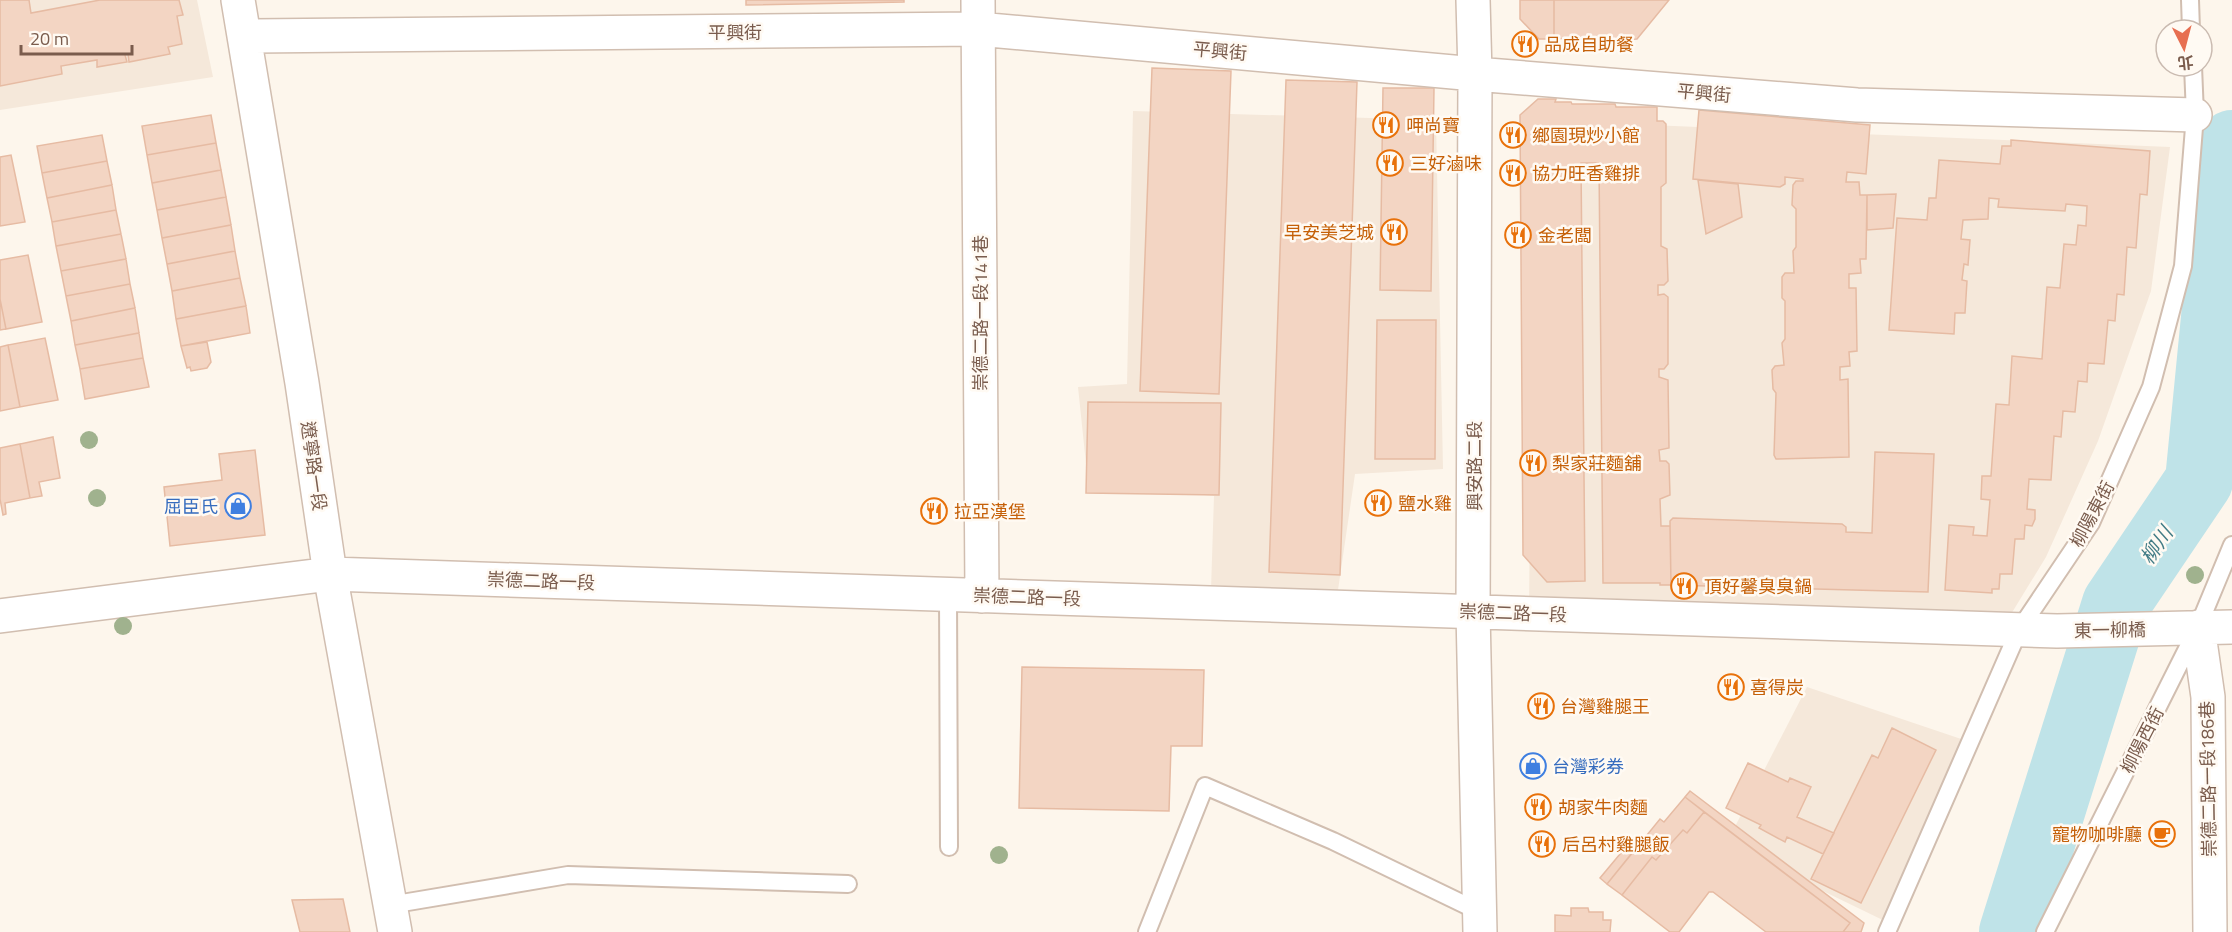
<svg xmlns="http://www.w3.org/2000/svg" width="2232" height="932" viewBox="0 0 2232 932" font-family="'Titillium Web','Noto Sans TC',sans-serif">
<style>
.residential{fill:#f5e8da}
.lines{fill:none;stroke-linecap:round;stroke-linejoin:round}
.river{stroke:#bfe3e8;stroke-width:68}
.building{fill:#f3d5c3;stroke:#e6bba3;stroke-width:1.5}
.lane-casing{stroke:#d1beb0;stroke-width:20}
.street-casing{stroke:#d1beb0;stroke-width:36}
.lane{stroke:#fff;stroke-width:16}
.street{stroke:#fff;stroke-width:33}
.tree{fill:#a0b28e}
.labels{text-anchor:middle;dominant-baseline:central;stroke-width:5;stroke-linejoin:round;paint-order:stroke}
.street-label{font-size:18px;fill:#7a5c4d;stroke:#fffaf3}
.food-label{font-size:18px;fill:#c56008;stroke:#fffaf3;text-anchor:start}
.shop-label{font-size:18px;fill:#366cbe;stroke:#fffaf3;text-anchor:end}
.water-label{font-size:20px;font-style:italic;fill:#437c86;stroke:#fffaf3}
</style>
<rect width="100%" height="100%" fill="#fdf6ec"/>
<path class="residential" d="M0,0H197L213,77L0,110Z
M1133,111L1436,120L1443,469L1355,474L1338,590H1211L1214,496L1088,483L1078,387L1127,384Z
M1533,120L2170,147L2151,291L2098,441L2046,557L1994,642L1529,618Z
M1807,687L1973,743L1891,924L1726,844Z"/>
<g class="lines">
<path class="river" d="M2013,932L2116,604L2199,481L2232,144"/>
</g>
<path class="building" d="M0,0H29L31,13L100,0H179L183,15L177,16L182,44L168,47L170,54L129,62L128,54L125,55L127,62L97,67V60L61,66L62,74L0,86Z
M746,0H904V2L746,5Z
M1520,0H1554V39H1539L1520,19Z
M1554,0H1669L1637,39L1575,42V38L1554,39Z
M1152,68L1231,71L1219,394L1140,391Z
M1286,80L1357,82L1340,575L1269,572Z
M1383,88H1434L1431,291L1380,290Z
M1538,99H1556L1555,102H1571L1572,104H1615L1616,107H1657V121H1663L1666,124V183L1661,187V246L1667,249L1668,281L1664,285H1658V295L1664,294L1668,297V364L1664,369H1659V377L1668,380L1669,448L1659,450L1660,461H1666L1669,464L1670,495L1660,499L1661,526H1670L1671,585H1660V583H1603L1599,163H1581L1585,581L1547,582L1523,555L1520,115Z
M1699,110L1870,125L1866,174L1847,172L1846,182H1859L1860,195H1867L1866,259H1860L1861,273L1849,274V288H1856L1857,351L1849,352L1850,366L1840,367V380L1848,379L1849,457L1776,459L1774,455L1776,393L1773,389L1772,370L1775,366L1784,365L1782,343L1785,339V301L1782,298V277L1785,273H1794L1793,251L1796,247V209L1792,205L1793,185L1796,181H1803V179L1785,177V184L1780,187L1693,179Z
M211,115L216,143L147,155L142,126Z
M102,135L107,161L42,173L37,146Z
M2011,140L2150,151L2147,195L2140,194L2136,248L2127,247L2124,295L2117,294L2115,321L2108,320L2104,364L2088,363L2087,382L2078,381L2075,412L2063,411L2061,437L2054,436L2051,480L2029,479L2027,509L2035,510V519L2032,526L2025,525L2024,539H2015L2012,574H2000L1999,589H1992V593L1945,590L1949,525L1974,527L1973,535L1987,536L1990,500L1981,499L1982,476H1991L1996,404L2009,405L2012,356L2042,359L2047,287L2060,288L2064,244L2076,245L2078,225L2086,226L2087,206L2066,204L2065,211L1998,207L1999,199L1989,198L1988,219L1963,220L1961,239L1970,240L1968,265L1964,264L1962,280L1967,281L1965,313H1955L1954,334L1889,330L1897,218L1927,220L1929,198H1936L1939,160L2000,164L2002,146H2011Z
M216,143L221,170L152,183L147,155Z
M11,155L25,222L0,226V157Z
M107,161L112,185L47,198L42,173Z
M221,170L226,197L157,210L152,183Z
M1698,180L1738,184L1742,217L1706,234Z
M112,185L116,210L52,222L47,198Z
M1896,194L1893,228L1867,230V195Z
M226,197L231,225L162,238L157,210Z
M116,210L121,234L56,246L52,222Z
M231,225L235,251L167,264L162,238Z
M121,234L126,259L61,271L56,246Z
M235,251L240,278L172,291L167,264Z
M28,255L42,322L6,329L0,299V260Z
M126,259L130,284L66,296L61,271Z
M240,278L246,306L176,319L172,291Z
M130,284L135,308L71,321L66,296Z
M0,299L6,329L0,330Z
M246,306L250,333L181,346L176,319Z
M135,308L139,333L75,345L71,321Z
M1377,320H1436L1435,459H1375Z
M139,333L143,358L80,369L75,345Z
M45,338L58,400L20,407L8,345Z
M207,342L211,362L207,368L191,371L190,367L187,368L181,346Z
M8,345L20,407L0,411V347Z
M143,358L149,387L85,399L80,369Z
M1088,402L1221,403L1219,495L1086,493Z
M53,437L60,478L39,482L42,496L30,498L20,444Z
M20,444L30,498L5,503L6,514L3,515L0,499V448Z
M255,450L265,535L170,546L164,487L222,480L219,454Z
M1875,452L1934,454L1928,592L1671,585L1670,521L1673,518L1842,524L1846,527V532L1872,533Z
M1022,667L1204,670L1202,746H1171L1169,811L1019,808Z
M1892,728L1936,750L1861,903L1811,879L1872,755L1878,758Z
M1748,763L1788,782L1790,778L1811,787L1797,817L1834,833L1823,854L1787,837L1785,842L1759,828L1761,825L1726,808Z
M1690,791L1864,923L1861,932H1843L1850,923L1685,797Z
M1685,797L1704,812L1687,833L1683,830L1656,860L1652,857L1622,895L1607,884L1660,819L1664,822Z
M1704,812L1850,923L1843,932H1766L1713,892H1709L1679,932H1670L1622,895L1652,857L1656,860L1683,830L1687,833Z
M1625,848L1632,853L1607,884L1600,878Z
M343,899L350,932H300L292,900Z
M1571,908H1588L1589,912H1603V920H1611L1610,932H1555V915L1571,916Z"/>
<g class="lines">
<g class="lane-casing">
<path id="lane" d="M2190,0L2191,30
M948,594L949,847
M390,905L568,875L848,884
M1147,932L1205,786L1333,841L1480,912
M1887,932L2019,630L2091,523L2151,387L2183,266L2195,115L2193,66
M2045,932L2198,627L2232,545"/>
</g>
<g class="street-casing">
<path id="street" d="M238,0L302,383L330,574L395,932
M978,0L982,596
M1473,0L1475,74L1473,612L1480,932
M244,36L978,29L1475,74L1857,105L2195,115
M0,616L330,574L2057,631L2232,627
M2198,627L2208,697L2210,932"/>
</g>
<use href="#lane" class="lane"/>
<use href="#street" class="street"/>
</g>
<g class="tree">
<circle cx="89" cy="440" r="9"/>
<circle cx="97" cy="498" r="9"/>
<circle cx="2195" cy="575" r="9"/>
<circle cx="123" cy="626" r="9"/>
<circle cx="999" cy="855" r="9"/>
</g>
<defs>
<g id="restaurant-ring" transform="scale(1.35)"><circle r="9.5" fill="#fffaf3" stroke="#e8710a" stroke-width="1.5"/><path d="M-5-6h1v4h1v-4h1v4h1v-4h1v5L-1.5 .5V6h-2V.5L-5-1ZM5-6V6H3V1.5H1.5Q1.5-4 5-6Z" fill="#e8710a"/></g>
<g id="shop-ring" transform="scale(1.35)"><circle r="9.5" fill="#fffaf3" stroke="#3f7fe0" stroke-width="1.5"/><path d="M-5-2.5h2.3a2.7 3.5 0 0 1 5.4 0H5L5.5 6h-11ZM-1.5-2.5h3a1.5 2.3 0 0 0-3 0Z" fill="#3f7fe0"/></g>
<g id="cafe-ring" transform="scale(1.35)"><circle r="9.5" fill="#fffaf3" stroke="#e8710a" stroke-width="1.5"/><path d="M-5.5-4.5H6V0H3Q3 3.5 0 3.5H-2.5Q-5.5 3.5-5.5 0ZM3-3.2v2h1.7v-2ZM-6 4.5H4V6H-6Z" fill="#e8710a"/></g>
</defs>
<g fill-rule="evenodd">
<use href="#restaurant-ring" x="1525" y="44"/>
<use href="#restaurant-ring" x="1386" y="125"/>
<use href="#restaurant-ring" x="1513" y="135"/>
<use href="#restaurant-ring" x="1390" y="163"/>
<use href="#restaurant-ring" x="1513" y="173"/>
<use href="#restaurant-ring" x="1394" y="232"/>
<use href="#restaurant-ring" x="1518" y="235"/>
<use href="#restaurant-ring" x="1533" y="463"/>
<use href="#restaurant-ring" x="1378" y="503"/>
<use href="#shop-ring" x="238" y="506"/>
<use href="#restaurant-ring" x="934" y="511"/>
<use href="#restaurant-ring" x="1684" y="586"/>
<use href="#restaurant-ring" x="1731" y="687"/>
<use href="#restaurant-ring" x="1541" y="706"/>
<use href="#shop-ring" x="1533" y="766"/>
<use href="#restaurant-ring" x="1538" y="807"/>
<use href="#cafe-ring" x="2162" y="834"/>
<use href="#restaurant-ring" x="1542" y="844"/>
</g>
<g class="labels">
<g class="street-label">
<text x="735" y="32">平興街</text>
<text transform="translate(1220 51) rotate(5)">平興街</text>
<text transform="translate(1704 93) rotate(5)">平興街</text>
<text transform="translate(980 313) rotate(-90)">崇德二路一段141巷</text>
<text transform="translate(314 466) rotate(82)">遼寧路一段</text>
<text transform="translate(1474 466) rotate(-90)">興安路二段</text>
<text transform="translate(2092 514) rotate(-62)">柳陽東街</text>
<text transform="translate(541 581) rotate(2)">崇德二路一段</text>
<text transform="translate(1027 597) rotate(2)">崇德二路一段</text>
<text transform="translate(1513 613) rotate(2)">崇德二路一段</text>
<text transform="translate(2110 630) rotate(-1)">東一柳橋</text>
<text transform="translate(2142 740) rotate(-63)">柳陽西街</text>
<text transform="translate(2208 779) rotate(-91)">崇德二路一段186巷</text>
</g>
<g class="food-label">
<text x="1544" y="44">品成自助餐</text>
<text x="1406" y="125">呷尚寶</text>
<text x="1532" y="135">鄉園現炒小館</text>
<text x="1410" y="163">三好滷味</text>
<text x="1532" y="173">協力旺香雞排</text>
<text x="1374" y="232" text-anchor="end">早安美芝城</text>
<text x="1538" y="235">金老闆</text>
<text x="1552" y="463">梨家莊麵舖</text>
<text x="1398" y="503">鹽水雞</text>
<text x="954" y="511">拉亞漢堡</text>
<text x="1704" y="586">頂好馨臭臭鍋</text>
<text x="1750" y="687">喜得炭</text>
<text x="1560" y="706">台灣雞腿王</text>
<text x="1558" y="807">胡家牛肉麵</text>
<text x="2142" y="834" text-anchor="end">寵物咖啡廳</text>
<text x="1562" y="844">后呂村雞腿飯</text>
</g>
<g class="shop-label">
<text x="218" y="506">屈臣氏</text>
<text x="1552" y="766" text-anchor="start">台灣彩券</text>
</g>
<g class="water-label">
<text transform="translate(2156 545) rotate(-56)">柳川</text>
</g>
</g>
<g transform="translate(2184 48) rotate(174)"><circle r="28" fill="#fffaf3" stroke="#cabbb1" stroke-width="1.5"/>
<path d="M0-4.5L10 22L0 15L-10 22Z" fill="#e76f51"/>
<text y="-9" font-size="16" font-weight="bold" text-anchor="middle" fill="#7a5c4d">北</text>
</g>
<path d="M21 45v9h111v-9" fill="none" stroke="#7a5c4d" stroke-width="3"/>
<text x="30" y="45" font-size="18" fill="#7a5c4d" stroke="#fffaf3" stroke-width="4.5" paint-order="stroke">20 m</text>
</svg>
